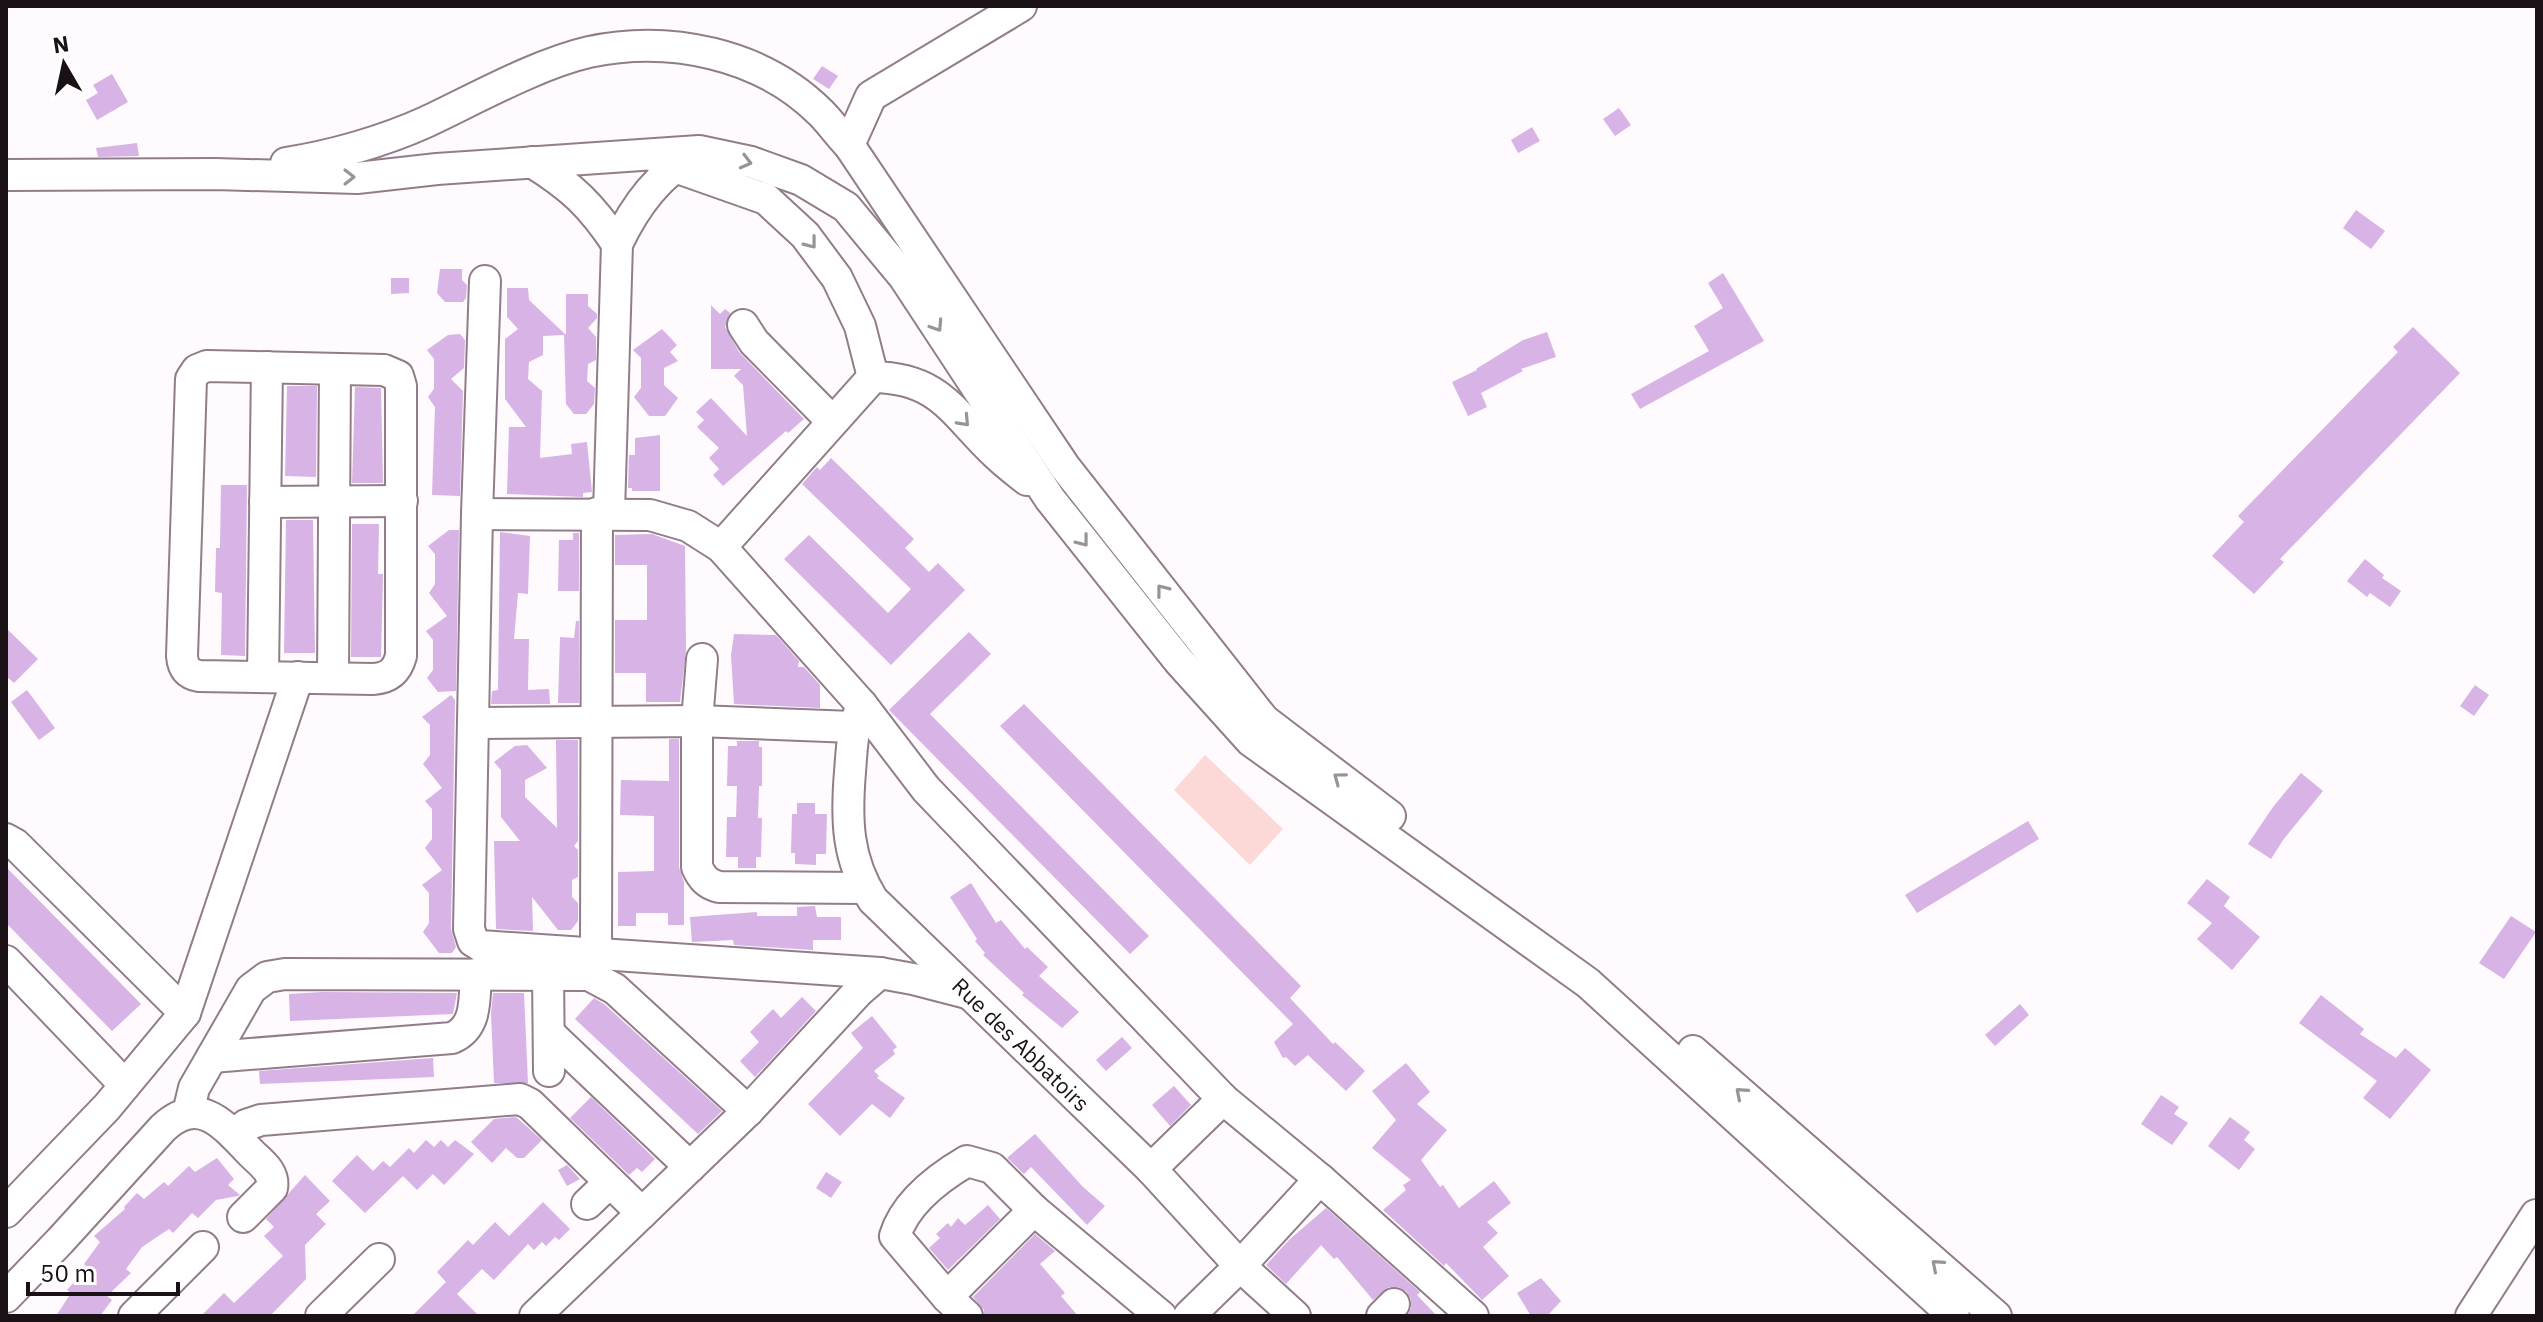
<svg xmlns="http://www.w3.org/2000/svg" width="2543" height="1322" viewBox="0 0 2543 1322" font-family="'IBM Plex Sans',sans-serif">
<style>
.pitch{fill:#fcd9d7}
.building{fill:#d8b3e5}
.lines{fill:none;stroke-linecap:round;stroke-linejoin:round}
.minor-casing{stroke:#917d8a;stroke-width:34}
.minor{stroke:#fff;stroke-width:30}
.oneway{stroke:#989496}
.labels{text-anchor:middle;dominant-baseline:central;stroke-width:8;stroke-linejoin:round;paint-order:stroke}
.street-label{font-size:22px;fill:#191116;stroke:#fff}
</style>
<rect width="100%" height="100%" fill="#fefafd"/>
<path class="pitch" d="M1205,755L1283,829L1250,865L1174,790Z"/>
<path class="building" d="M822,66L838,76L829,89L813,79Z
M112,74L128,102L97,120L86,100L98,93L93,85Z
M1619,108L1631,125L1615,136L1603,119Z
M1532,127L1540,141L1518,153L1511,140Z
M137,143L139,156L98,157L96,148Z
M2356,210L2385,231L2371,249L2343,228Z
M440,269H462V280L467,285L466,298L463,302H445L437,293Z
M1723,273L1764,341L1640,409L1631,394L1709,351L1694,326L1723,308L1708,283Z
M391,278H409V293L391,294Z
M507,288H528L529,300L566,335V294H588V306L597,314V318L588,328L596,337V360L588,364L587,381L595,388L594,404L586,414H574L566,404L564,335L543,336V355L529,362L528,379L542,391L540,458L572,454L571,444L587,442L592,492L583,493V497L507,494L509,427H526L505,399V339L518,329L507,317Z
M711,305L720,314L725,309L730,313L725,327L739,352L804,419L788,433L786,431L723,486L713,475L719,469L709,458L719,448L697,427L704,420L696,412L711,398L747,436L743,385L734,376L741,369H711Z
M2413,327L2460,373L2280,559L2284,562L2254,594L2212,556L2244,522L2238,516L2398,352L2393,347Z
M662,329L677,345L670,352L678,361L664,368V385L678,398L665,416H649L634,397L641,388V358L633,350Z
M1547,332L1556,357L1521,369L1523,371L1481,393L1487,407L1468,416L1452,382L1477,370L1476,369L1523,340Z
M460,334L465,340L464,368L451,379L463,391L460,496L432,495L435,407L428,397L434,389V359L427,350L448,335Z
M287,386H317L316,477L285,476Z
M355,387L381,388L383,483H352Z
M660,435V491H632V488H628L629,455H635V438Z
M831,458L914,539L905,548L929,572L938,563L965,590L891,665L784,559L809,535L888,613L911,589L802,484L817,467L820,470Z
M221,485H247L245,656L221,655L222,593L215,592L216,548H220Z
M286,520H313L315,653H284Z
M352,524H379L378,574H383L381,657H351Z
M449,530H459L456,691L438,692L427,678L433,670V640L426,631L447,616L429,593L435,584V554L428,546Z
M500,532L530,536L528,594L518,593L514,639H529L528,690L549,689L550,704H491L492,691L498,690Z
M573,533H579V591H558L559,540H573Z
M652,534L685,546L686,651L680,702H646V673H615V620H647V565H615V535Z
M2365,559L2384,575L2382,578L2401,591L2390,607L2370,593L2367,597L2347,581Z
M576,621H579V703H558L560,637L574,638Z
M6,628L38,659L14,683L6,676Z
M969,632L991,654L930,714L1149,936L1130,954L889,710Z
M734,634L776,635L799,661L798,667H804L820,685V708L734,704L731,655Z
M2475,685L2489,695L2474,716L2460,706Z
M27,690L55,728L39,740L11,702Z
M451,695L455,700L451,929L456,947L452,953H439L423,932L429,923V893L422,885L442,870L425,848L432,839V809L425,801L442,788L423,764L430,755V725L422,717Z
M1024,704L1301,986L1290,998L1333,1044L1335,1042L1365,1071L1346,1091L1308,1055L1295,1066L1286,1057L1283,1058L1274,1042L1293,1024L1000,726Z
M669,739H679V867L684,882V925H668V913H636V926H618V872L654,871V816L620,815L621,780L669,781Z
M556,740H578V841L574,846L578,850V877L572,880V897L578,903V921L571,930H558L532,897L533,931L496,929L494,841H520L501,817V770L494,762L515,746L527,745L547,768L525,780V797L557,828Z
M737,741H759V747H762V786H759L758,818H762L761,857H756V868H738V857H726L727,817H736L737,786H727L728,746H737Z
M2301,773L2323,791L2283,840L2271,859L2248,844L2273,807Z
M797,803H815V814H827L826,854H816V865L795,864V853H791L792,814H797Z
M2028,821L2039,839L1917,913L1905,895Z
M6,867L141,1004L112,1031L6,923Z
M2207,879L2230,897L2224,906L2260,937L2232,970L2197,939L2212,923L2187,903Z
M971,883L996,923L1001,920L1025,949L1027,947L1048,967L1039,976L1079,1012L1062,1028L1022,995L1024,993L983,955L985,953L975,941L977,939L950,897Z
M815,906L817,917H841V940H813V950L734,945L733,940L692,942L690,917L757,912V916H797V907Z
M2511,916L2536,932L2504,979L2479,963Z
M322,992L457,993L453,1014L290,1021L289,994Z
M493,993H524L528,1083H494L491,1014Z
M2321,995L2364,1029L2360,1034L2396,1058L2405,1048L2431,1070L2390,1119L2363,1098L2377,1081L2299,1023Z
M802,997L816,1011L755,1077L740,1061L759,1042L750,1032L773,1009L781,1018Z
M594,998L604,1004L722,1111L698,1134L575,1019Z
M2020,1004L2029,1015L1995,1046L1985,1035Z
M872,1016L897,1047L893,1050L895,1054L874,1071L879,1076L877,1078L905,1098L890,1118L872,1104L840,1136L808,1104L863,1048L851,1033Z
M1122,1037L1132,1048L1106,1071L1096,1060Z
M433,1058L434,1077L260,1084L259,1071Z
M1406,1063L1430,1092L1417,1104L1447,1130L1421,1160L1440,1187L1443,1185L1459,1208L1494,1181L1511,1203L1487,1222L1498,1233L1483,1247L1509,1276L1482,1300L1446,1263L1444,1266L1383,1210L1406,1190L1403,1185L1411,1180L1372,1148L1396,1120L1372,1091Z
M1174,1086L1191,1105L1170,1126L1152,1105Z
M2161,1095L2179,1107L2174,1114L2188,1123L2172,1145L2141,1124Z
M591,1097L655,1159L642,1172L637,1168L629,1175L570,1118Z
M516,1117L542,1140L524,1158H517L506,1148L492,1163L471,1142L494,1119Z
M2230,1117L2250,1132L2244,1140L2255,1149L2239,1170L2208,1146Z
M1035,1134L1083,1187L1105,1206L1087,1225L1031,1167L1024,1174L1007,1158Z
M426,1140L434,1147L441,1140L448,1147L455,1140L474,1154L444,1185L433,1174L417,1190L403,1176L365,1213L332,1181L357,1155L373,1171L383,1161L390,1167L409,1148L414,1153Z
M217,1158L234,1179L228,1185L240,1195L238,1196L216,1200L198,1218L192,1213L173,1233L169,1229L142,1247L126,1269L131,1273L107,1296L112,1300L100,1316H56L71,1293L67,1290L87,1267L84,1264L100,1242L94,1236L125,1209L124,1207L137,1193L144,1199L164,1182L168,1186L189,1166L195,1172Z
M567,1165L580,1179L567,1186L558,1170Z
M826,1172L842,1182L831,1198L816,1188Z
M305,1175L330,1201L316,1214L326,1224L305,1245L306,1279L270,1316H201L224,1293L234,1303L283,1256L264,1236L274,1227L266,1219Z
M543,1202L570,1229L559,1240L555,1237L546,1246L542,1242L534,1250L528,1244L494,1280L482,1269L457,1294L479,1316H412L446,1282L437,1272L468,1240L473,1245L495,1222L509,1236Z
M988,1205L1000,1219L948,1270L929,1248L940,1238L936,1234L948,1223L951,1227L958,1218L965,1225Z
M1326,1208L1420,1292L1417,1295L1437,1316H1407L1411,1308V1299L1406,1291L1398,1287H1389L1373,1300L1337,1257L1334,1259L1321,1245L1286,1284L1266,1265L1289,1240Z
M1035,1234L1055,1251L1040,1264L1065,1293L1061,1296L1078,1316H984V1310L973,1297Z
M1541,1278L1561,1301L1547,1316H1531L1517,1293Z"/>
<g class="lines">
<g class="minor-casing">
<g id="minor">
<path d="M849,145L871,96L1021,6"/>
<path d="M532,162C572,187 591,205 617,244"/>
<path d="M661,162L766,199L805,235L837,278L860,326L873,377"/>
<path d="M286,163C332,156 384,141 426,122C475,99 537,64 589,52C669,35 761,53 821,113C831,123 839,135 849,145L1065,467L1264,720L1390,816"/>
<path d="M6,175L215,174L357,178L437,169L699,151L751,162L801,180L846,207L904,277L1050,499L1178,660L1251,741L1588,983L1954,1316"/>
<path d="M485,281L477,514L469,929L473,941L481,946L880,973L913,979L967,993"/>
<path d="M743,325L754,342L832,421"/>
<path d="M207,366L384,370L398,376L401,386V656C397,671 389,678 373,679L199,676C188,674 183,668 182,656L191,379L197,370Z"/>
<path d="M265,502L402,501"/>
<path d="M609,513L617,244C636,204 659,174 697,152"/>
<path d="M477,514L650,515L688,526L721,547L862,705L926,789L1223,1099L1320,1179L1473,1316"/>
<path d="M721,547L873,377C941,378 953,414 997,455C1006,464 1017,472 1027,480"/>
<path d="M702,659L697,721V867C702,878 707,884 719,887L865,888"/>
<path d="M263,676L267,367"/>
<path d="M333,677L335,369"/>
<path id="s1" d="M862,705C852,729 852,747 850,772C846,820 847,859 873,900L1151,1169L1240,1266L1295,1316"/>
<path d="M473,723L697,721L853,727"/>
<path d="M6,839L15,844L185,1013"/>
<path d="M596,952L597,513"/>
<path d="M6,961L125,1085"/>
<path d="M548,973L549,1071"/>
<path d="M549,1033L690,1167"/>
<path d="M1693,1051L1996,1316"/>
<path d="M212,1057L452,1038C478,1027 474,998 476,974"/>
<path d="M188,1113L194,1088L251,989L267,977L285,974L589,975L615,989L748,1111"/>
<path d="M234,1135L246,1125L261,1120L520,1099L530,1104L642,1213"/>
<path d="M1151,1169L1223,1099"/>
<path d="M587,1204L610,1182"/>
<path d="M6,1212L107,1107L185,1013L298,677"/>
<path d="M6,1297L60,1241L163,1128C200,1094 224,1125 251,1153C261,1163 275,1172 272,1188L243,1217"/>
<path d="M947,1297L1034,1210"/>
<path d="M134,1316L203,1247"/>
<path d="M321,1316L379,1259"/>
<path d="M535,1316L748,1111L858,992L880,973"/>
<path d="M967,1316L947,1297L895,1236C905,1203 938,1178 967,1161L992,1168L1034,1210L1161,1316"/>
<path d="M1189,1316L1240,1266L1320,1179"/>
<path d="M1382,1316L1394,1304"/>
<path d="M2471,1316L2536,1215"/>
</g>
</g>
<use href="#minor" class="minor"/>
</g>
<defs><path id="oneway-chevron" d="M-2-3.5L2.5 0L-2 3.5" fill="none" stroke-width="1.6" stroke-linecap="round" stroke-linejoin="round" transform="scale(2)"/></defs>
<g class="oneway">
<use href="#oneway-chevron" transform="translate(746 162) rotate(15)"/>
<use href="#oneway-chevron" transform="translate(349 177)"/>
<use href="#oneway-chevron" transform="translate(811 243) rotate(52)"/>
<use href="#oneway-chevron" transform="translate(937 326) rotate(57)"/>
<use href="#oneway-chevron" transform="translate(964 421) rotate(47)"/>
<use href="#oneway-chevron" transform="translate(1083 541) rotate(52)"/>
<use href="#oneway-chevron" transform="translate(1162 590) rotate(-128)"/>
<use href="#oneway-chevron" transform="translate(1339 778) rotate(-143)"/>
<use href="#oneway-chevron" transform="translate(1741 1093) rotate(-139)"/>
<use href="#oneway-chevron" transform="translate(1937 1265) rotate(-139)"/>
</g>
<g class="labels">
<g class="street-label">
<text stroke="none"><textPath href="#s1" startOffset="408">Rue des Abbatoirs</textPath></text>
</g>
</g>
<rect width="2543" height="1322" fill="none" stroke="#191116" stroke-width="16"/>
<g transform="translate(64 64) rotate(351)" stroke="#ffffff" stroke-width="6" paint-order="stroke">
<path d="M0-6L14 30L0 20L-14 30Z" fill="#191116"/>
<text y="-12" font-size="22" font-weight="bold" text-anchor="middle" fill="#191116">N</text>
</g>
<path d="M28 1282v12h150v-12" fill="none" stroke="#191116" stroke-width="4"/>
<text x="40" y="1282" font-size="24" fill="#191116" stroke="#ffffff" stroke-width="6" paint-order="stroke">50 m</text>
</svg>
